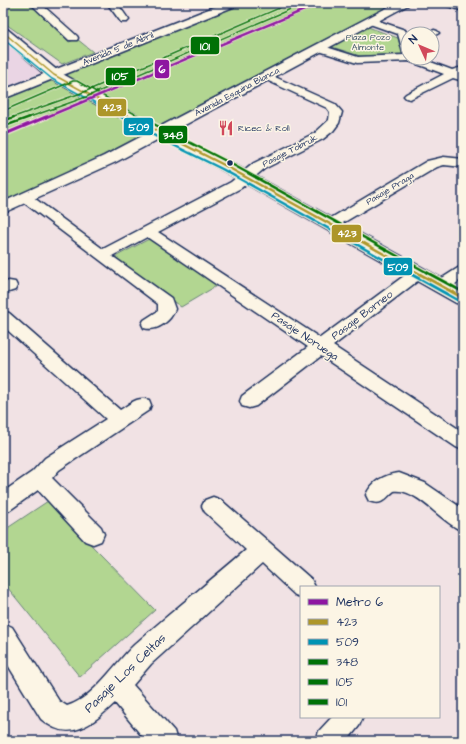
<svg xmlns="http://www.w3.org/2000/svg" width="466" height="744" viewBox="0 0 466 744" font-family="'Architects Daughter',sans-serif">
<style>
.built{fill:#ead5e4}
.green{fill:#b2d691;stroke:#668278}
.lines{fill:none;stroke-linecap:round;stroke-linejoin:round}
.minor-casing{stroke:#1b2f5e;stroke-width:3}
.secondary-casing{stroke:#1b2f5e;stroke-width:3}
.primary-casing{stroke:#1b2f5e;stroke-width:3}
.minor{fill:#fcf5e5;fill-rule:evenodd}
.secondary{fill:#fcf5e5;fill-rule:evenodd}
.primary{fill:#fcf5e5;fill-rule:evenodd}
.bus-1-far2-casing{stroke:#fcf5e5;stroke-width:3}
.bus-1-far1-casing{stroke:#fcf5e5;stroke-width:5}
.bus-1-casing{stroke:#fcf5e5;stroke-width:6}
.bus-2-far2-casing{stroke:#fcf5e5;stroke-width:3}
.bus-2-far1-casing{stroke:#fcf5e5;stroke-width:5}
.bus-2-casing{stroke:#fcf5e5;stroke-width:6}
.bus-3-far2-casing{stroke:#fcf5e5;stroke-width:3}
.bus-3-far1-casing{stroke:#fcf5e5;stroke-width:5}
.bus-3-casing{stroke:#fcf5e5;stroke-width:6}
.bus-4-far1-casing{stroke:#fcf5e5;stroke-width:3}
.bus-4-casing{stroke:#fcf5e5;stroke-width:5}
.bus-5-far1-casing{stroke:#fcf5e5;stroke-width:3}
.bus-5-casing{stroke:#fcf5e5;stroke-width:5}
.bus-1-far2{stroke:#ad9629;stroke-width:1.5}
.bus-1-far1{stroke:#ad9629;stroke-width:2.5}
.bus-1{stroke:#ad9629;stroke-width:3}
.bus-2-far2{stroke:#0093b3;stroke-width:1.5}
.bus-2-far1{stroke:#0093b3;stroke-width:2.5}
.bus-2{stroke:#0093b3;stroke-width:3}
.bus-3-far2{stroke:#007106;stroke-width:1.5}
.bus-3-far1{stroke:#007106;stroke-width:2.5}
.bus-3{stroke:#007106;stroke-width:3}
.bus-4-far1{stroke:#007106;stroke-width:1.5}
.bus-4{stroke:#007106;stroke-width:2.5}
.bus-5-far1{stroke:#007106;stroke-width:1.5}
.bus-5{stroke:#007106;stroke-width:2.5}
.metro-1-far1-casing{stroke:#fcf5e5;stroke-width:4}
.metro-1-casing{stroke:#fcf5e5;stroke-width:5.5}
.metro-1-far1{stroke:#8e16a1;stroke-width:2.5}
.metro-1{stroke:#8e16a1;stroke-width:3}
.bus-dot{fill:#1b2f5e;stroke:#fcf5e5;stroke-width:1.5}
.labels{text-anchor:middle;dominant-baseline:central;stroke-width:3;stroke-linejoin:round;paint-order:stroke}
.far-park-label{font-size:9px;fill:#41596b;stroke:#fcf5e5}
.far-street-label{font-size:9px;fill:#1b2f5e;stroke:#fcf5e5}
.far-poi-label{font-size:9px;fill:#1b2f5e;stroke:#fcf5e5;text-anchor:start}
.street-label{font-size:11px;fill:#1b2f5e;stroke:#fcf5e5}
.near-street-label{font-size:13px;fill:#1b2f5e;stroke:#fcf5e5}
.line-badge{stroke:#fcf5e5;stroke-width:1.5}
.badge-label{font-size:11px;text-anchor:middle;font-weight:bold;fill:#fff}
</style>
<rect width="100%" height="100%" fill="#f1e2e4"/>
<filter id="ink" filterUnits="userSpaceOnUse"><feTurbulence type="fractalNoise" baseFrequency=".025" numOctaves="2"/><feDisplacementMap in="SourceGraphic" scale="8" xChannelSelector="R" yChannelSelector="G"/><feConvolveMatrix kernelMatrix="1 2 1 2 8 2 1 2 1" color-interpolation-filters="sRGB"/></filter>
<g filter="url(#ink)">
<path class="built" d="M3,41L42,72L3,88Z"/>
<path class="green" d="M3,3H29L69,42L77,39L93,52L62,64L3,22Z
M240,3H395L84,165L3,201V99Z
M368,27L398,38L402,54L360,56L329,46Z
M149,239L218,285L181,307L113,258Z
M48,501L155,610L80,677L3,582V531Z"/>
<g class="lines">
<g class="minor-casing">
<path id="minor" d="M30,3H40L77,36L78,38L77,40H69Z
M107,3H117L129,20L127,22H121Z
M443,3H457L463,5V11L445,5Z
M370,18L405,30L408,36V58H420L452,70L459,68L463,69V81L453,78L410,99L406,98L404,96L406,94L444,74L409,61L357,63L316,50L315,48L320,45L358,57L404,55L398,34L367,23L365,21L367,19Z
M434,30L437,31L439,33L432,37V34H427Z
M266,73L335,104L342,112L339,123L333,131L323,139L264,169L241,188L158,232L320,338L412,270L418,268L424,270L426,273L424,276L333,346L463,432V450L456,447L321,356L256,406L249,408L242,406L240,401L242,396L308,347L147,237L112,256L171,298L175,309C171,321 157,332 144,328L142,324L144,320L158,311V304L18,198L20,195L25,194L30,195L103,249L231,182L254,163L315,133L329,120L330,112L327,108L262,78L261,76Z
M444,157L463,159V167L444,165L437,167L336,227L331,228L326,227L324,224L326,221L427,161Z
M463,266V278C454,285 447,292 436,290L434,286L436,282L458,268Z
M9,281L15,282L17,286L15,290L3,294V283Z
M3,311L9,313L120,410C130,404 137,396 149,400L151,405L149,410L59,470L52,478L101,527L104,534L101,541L93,544L85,541L38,490L10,510L3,513V492L32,472L45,458L106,419L3,326Z
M399,473L425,483L463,509V531C442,524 418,488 394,491C384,499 383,506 369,501L366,495C372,481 384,475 399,473Z
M213,497L221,500L311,579L315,587H301V597L295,595L262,564L151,664L133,685L174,731L177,741H146L115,703C92,724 70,744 41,719L3,657V623L12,627L59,701L67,706C94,698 115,663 134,645C171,612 209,582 246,550L205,512L202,506L205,500Z
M332,717H363L359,726L347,741H316L319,731Z"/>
</g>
<g class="secondary-casing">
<path id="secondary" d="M3,28L7,29L59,72L164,130L230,162L463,290V304L456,303L218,168L154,136L49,78L3,38Z"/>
</g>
<g class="primary-casing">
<path id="primary" d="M224,3H240L238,5L3,99V90Z
M396,3H410L408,5L116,162L3,213V202L104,156Z"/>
</g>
<use href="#minor" class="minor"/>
<use href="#secondary" class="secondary"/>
<use href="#primary" class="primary"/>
<g class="bus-1-far2-casing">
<path id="bus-1-far2" d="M3,32L54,75L132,118"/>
</g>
<g class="bus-1-far1-casing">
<path id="bus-1-far1" d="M130,117L224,165L418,273"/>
</g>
<g class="bus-1-casing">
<path id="bus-1" d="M416,272L463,298"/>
</g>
<g class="bus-2-far2-casing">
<path id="bus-2-far2" d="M3,39L52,79L123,118"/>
</g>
<g class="bus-2-far1-casing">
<path id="bus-2-far1" d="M121,117L157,137L222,169L408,273"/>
</g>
<g class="bus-2-casing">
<path id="bus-2" d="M407,272L461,302"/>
</g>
<g class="bus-3-far2-casing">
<path id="bus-3-far2" d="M3,111L73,81H77L142,118"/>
</g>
<g class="bus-3-far1-casing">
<path id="bus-3-far1" d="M140,117L226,161L428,273"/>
</g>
<g class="bus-3-casing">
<path id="bus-3" d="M426,272L463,292"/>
</g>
<g class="bus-4-far1-casing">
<path id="bus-4-far1" d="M11,118L84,92L291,3"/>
</g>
<g class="bus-4-casing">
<path id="bus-4" d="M3,121L14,117"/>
</g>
<g class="bus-5-far1-casing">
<path id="bus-5-far1" d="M27,118L86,97L293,8"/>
</g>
<g class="bus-5-casing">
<path id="bus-5" d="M5,126L30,117"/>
</g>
<use href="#bus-1-far2" class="bus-1-far2"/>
<use href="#bus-1-far1" class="bus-1-far1"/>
<use href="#bus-1" class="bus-1"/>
<use href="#bus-2-far2" class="bus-2-far2"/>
<use href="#bus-2-far1" class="bus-2-far1"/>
<use href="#bus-2" class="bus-2"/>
<use href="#bus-3-far2" class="bus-3-far2"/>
<use href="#bus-3-far1" class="bus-3-far1"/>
<use href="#bus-3" class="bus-3"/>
<use href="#bus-4-far1" class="bus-4-far1"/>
<use href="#bus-4" class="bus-4"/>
<use href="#bus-5-far1" class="bus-5-far1"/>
<use href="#bus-5" class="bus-5"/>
<g class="metro-1-far1-casing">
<path id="metro-1-far1" d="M44,118L321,3"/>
</g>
<g class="metro-1-casing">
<path id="metro-1" d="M3,135L46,117"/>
</g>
<use href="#metro-1-far1" class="metro-1-far1"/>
<use href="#metro-1" class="metro-1"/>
</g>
</g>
<defs>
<g id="restaurant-bare" transform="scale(1.2)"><path d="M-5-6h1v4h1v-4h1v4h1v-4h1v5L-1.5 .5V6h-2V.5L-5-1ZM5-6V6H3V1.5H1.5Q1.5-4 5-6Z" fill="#d1495b" stroke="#fcf5e5" stroke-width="2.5" paint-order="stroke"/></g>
</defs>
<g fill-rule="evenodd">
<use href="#restaurant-bare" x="226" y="128"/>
</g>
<circle class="bus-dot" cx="230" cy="163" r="3.5"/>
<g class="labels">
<g class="far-park-label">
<text x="368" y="37">Plaza Pozo<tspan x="368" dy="10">Almonte</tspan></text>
</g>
<g class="far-street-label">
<text transform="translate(118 49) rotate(-22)">Avenida 5 de Abril</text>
<text transform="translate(237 92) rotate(-28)">Avenida Esquina Blanca</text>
<text transform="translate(290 151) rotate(-27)">Pasaje Tobruk</text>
<text transform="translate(390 189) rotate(-31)">Pasaje Praga</text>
</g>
<g class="far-poi-label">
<text x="238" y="128">Ricec &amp; Roll</text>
</g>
<g class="street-label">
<text transform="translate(362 315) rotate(-37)">Pasaje Borneo</text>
<text transform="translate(305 336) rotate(34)">Pasaje Noruega</text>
</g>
<g class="near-street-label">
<text transform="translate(125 673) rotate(-44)">Pasaje Los Celtas</text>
</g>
</g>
<g class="line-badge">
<rect x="190" y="36" width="30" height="19" rx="4" fill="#007106"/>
<rect x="154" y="59" width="16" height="20" rx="4" fill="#8e16a1"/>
<rect x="105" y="67" width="31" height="19" rx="4" fill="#007106"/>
<rect x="97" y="98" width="30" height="19" rx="4" fill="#ad9629"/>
<rect x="123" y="117" width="31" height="19" rx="4" fill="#0093b3"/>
<rect x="158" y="125" width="30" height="19" rx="4" fill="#007106"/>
<rect x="331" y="224" width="31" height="19" rx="4" fill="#ad9629"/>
<rect x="383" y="257" width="30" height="19" rx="4" fill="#0093b3"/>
</g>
<g class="badge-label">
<text x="205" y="50">I01</text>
<text x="162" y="73">6</text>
<text x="120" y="80">I05</text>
<text x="112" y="111">423</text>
<text x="139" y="131">509</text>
<text x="173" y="139">348</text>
<text x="347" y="237">423</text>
<text x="398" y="271">509</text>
</g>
<rect width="466" height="744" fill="none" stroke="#fcf5e5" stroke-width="16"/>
<rect x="8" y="8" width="450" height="728" fill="none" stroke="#1b2f5e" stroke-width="1.5" filter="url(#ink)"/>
<rect x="300" y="586" width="140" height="132" fill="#fcf5e5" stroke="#a2a6af"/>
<rect x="308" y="599" width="20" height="6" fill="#8e16a1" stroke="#a2a6af"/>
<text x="336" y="606" font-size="12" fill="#1b2f5e">Metro 6</text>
<rect x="308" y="619" width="20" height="6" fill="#ad9629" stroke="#a2a6af"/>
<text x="336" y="626" font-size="12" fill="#1b2f5e">423</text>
<rect x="308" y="639" width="20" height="6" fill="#0093b3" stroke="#a2a6af"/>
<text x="336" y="646" font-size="12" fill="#1b2f5e">509</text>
<rect x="308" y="659" width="20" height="6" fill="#007106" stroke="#a2a6af"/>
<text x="336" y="666" font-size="12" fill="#1b2f5e">348</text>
<rect x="308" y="679" width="20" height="6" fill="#007106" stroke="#a2a6af"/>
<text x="336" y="686" font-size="12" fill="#1b2f5e">I05</text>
<rect x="308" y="699" width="20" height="6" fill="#007106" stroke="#a2a6af"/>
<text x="336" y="706" font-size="12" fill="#1b2f5e">I01</text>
<g transform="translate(420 46) rotate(314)"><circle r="19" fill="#fcf5e5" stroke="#a2a6af"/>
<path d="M0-3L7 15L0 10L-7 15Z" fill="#d1495b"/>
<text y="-6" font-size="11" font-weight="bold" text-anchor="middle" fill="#1b2f5e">N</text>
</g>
</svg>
